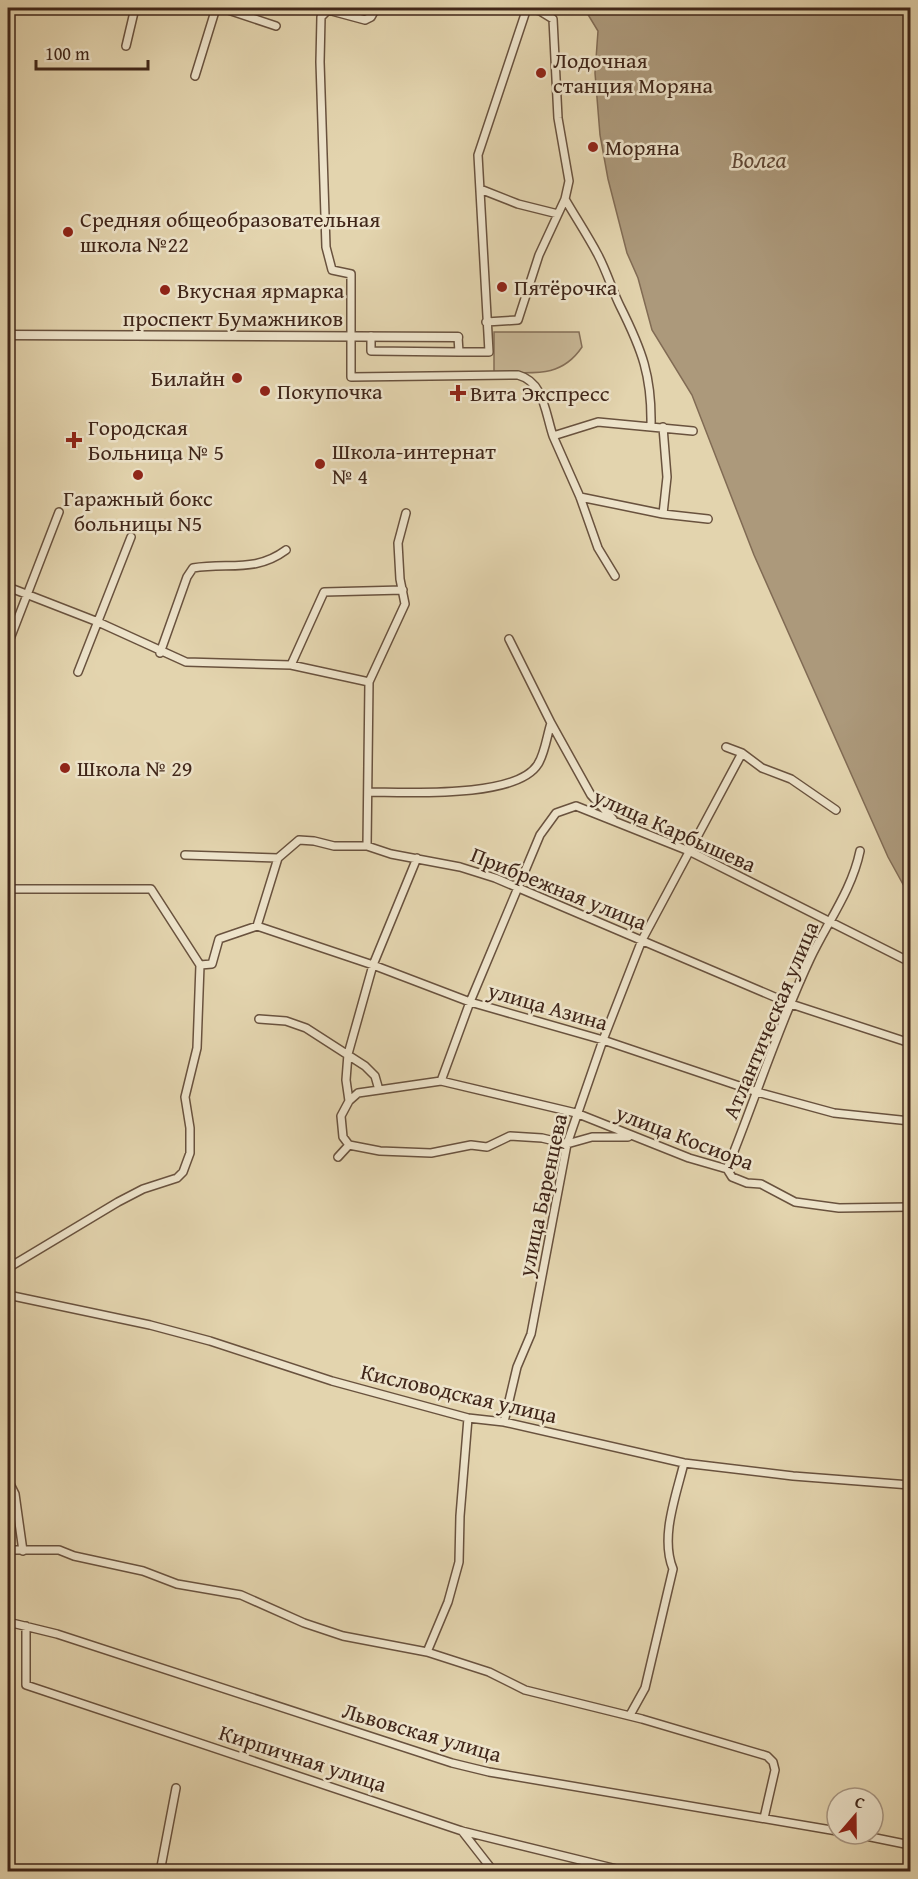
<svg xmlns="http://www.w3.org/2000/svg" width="918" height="1879" viewBox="0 0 918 1879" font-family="'Gentium Book Plus',serif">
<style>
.green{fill:#c7b695;stroke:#846e57;stroke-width:1.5}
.water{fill:#ac997b;stroke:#816b54;stroke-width:1.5}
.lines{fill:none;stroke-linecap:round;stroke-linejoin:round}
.minor-casing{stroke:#69523e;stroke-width:10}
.tertiary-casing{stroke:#69523e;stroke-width:11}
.minor{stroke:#ede3ca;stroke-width:7}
.tertiary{stroke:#ede3ca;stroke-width:8}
.poi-dot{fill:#8f2418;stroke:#ede3ca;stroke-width:2}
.labels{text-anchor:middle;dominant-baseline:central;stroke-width:5;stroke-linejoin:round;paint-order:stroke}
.poi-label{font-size:22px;fill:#402619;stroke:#ede3ca;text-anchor:start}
.street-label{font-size:22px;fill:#402619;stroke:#ede3ca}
.water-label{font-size:24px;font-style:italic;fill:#604836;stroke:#ede3ca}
</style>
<rect width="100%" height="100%" fill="#e3d4ae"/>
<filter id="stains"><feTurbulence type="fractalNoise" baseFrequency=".00333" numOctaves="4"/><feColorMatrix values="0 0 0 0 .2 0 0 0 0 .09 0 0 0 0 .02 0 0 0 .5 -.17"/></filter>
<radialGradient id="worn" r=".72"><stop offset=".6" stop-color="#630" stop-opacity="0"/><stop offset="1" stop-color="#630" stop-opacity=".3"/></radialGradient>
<path class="green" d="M494,332H579L582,347C560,380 530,372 494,372Z"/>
<path class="water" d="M584,8H910V897L888,857L754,555L692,395L652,330L638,278L627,253L608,179L600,135L595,73L598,31Z"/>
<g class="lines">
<g class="minor-casing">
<path id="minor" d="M222,8L276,26
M376,8L371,17L365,20L328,10L321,17L320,62L326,247L332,270L351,274V377L518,375C544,382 545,412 553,436L598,422L693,431
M126,46L135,8
M195,76L216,8
M480,189L518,204L558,214
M565,199C576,218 588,236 598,255C607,272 612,290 620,306C642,350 652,376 651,426
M486,322L518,320L539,255L565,199L569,181L558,118L553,19L540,11L528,8
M371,336V351L459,352
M458,337L459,352H489L478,155L527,8
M663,427L667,477L663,514
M553,436L580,497L598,548L615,576
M580,497L663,514L708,519
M8,587L98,622L186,662L291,665L369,682
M8,644L59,512
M160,653L187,577L193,568C228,562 255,573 286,550
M291,665L324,592L403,590
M78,672L131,537
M551,723L591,795L613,819
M726,747L742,753L762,768L791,779L836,810
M368,792C405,792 517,799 538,764C545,753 547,735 551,723L509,639
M367,846L369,682L405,604L400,579L398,543L406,513
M185,855L278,858L299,840L314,841L334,846H367L391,854L460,867L495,878L791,1004L910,1043
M8,889H151L200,965L197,1048L185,1097L190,1128V1153L183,1172L177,1178L143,1189L118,1202L8,1268
M257,926L278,858
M200,965L212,964L219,939L257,926L373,965L470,1002L603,1040L757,1092L834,1113L910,1121
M259,1019L286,1021L306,1028L365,1066L375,1076L379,1090L441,1081L576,1113L689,1158L727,1169L732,1177L747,1183L761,1184L795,1202L839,1208L910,1207
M441,1081L470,1002L540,835L556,813L576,806L689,851L910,962
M349,1101L358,1093L379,1090
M349,1145L343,1137L341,1116L349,1101L346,1080L348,1054L373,965L417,858
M338,1157L349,1145L380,1151L431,1153L471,1145L487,1147L510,1136L542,1138L567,1144L592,1137H628
M727,1169C755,1100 778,1027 810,959C827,923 852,890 860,851
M8,1295L150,1325L210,1341L332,1381L468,1418L504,1422L684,1463L793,1476L910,1485
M504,1422L517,1367L531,1334L567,1144L603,1040L642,940L742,753
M8,1480L15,1494L23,1551
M8,1550H59L74,1556L143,1571L177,1584L241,1595L304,1623L343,1636L427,1652L489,1672L525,1690L642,1719L767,1756L773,1762L775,1770L764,1818
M8,1622L57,1634L452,1763L489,1772L837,1831
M26,1626V1685L462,1831L629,1872
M427,1652L448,1602L459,1562L460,1516L468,1418
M630,1715L645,1688L673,1569C660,1537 676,1496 684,1463
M462,1831L494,1872
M856,1834L910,1845
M160,1872L176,1788"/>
</g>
<g class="tertiary-casing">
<path id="tertiary" d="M8,335L458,337"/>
</g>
<use href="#minor" class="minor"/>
<use href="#tertiary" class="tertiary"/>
</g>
<g class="poi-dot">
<circle cx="541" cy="73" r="6"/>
<circle cx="593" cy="147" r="6"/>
<circle cx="68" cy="232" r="6"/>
<circle cx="502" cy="287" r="6"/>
<circle cx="165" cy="290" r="6"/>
<circle cx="237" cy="378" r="6"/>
<circle cx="265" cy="391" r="6"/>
<path d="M455 384h6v6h6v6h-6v6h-6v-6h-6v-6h6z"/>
<path d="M71 431h6v6h6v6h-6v6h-6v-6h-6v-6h6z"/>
<circle cx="320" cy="464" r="6"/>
<circle cx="138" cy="475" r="6"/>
<circle cx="65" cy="768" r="6"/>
</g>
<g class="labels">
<g class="poi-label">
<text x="553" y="60">Лодочная<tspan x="553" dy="25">станция Моряна</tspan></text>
<text x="605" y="147">Моряна</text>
<text x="80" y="219">Средняя общеобразовательная<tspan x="80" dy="25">школа №22</tspan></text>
<text x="514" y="287">Пятёрочка</text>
<text x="177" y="290">Вкусная ярмарка</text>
<text x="225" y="378" text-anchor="end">Билайн</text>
<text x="277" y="391">Покупочка</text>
<text x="470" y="393">Вита Экспресс</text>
<text x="88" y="427">Городская<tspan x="88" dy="25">Больница № 5</tspan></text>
<text x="332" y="451">Школа-интернат<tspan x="332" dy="25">№ 4</tspan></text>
<text x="138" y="498" text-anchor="middle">Гаражный бокс<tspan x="138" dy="25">больницы N5</tspan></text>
<text x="77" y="768">Школа № 29</text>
</g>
<g class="street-label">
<text x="233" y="318">проспект Бумажников</text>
<text transform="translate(675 830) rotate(24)">улица Карбышева</text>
<text transform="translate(559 888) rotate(22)">Прибрежная улица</text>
<text transform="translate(548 1006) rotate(16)">улица Азина</text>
<text transform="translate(770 1020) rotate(-67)">Атлантическая улица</text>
<text transform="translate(685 1137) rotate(21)">улица Косиора</text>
<text transform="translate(542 1195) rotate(-78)">улица Баренцева</text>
<text transform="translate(459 1393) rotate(13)">Кисловодская улица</text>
<text transform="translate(422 1732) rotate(16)">Львовская улица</text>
<text transform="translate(303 1758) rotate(18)">Кирпичная улица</text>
</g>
<g class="water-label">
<text x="759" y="159">Волга</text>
</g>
</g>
<rect width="918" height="1879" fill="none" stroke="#e3d4ae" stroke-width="30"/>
<rect x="9" y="9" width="900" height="1861" fill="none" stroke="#402619" stroke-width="3"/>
<rect x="15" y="15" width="888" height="1849" fill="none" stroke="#402619" stroke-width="1.5"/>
<g transform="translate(855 1816) rotate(20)"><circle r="28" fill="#ede3ca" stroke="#a89783" stroke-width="1.5"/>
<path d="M0-4.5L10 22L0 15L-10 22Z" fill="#8f2418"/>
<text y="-9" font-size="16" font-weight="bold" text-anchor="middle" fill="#402619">С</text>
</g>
<path d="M36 60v9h112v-9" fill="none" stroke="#402619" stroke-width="3"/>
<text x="45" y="60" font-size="18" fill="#402619" stroke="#ede3ca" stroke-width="4.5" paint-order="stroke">100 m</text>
<rect width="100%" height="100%" filter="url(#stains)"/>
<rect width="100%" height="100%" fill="url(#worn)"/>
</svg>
